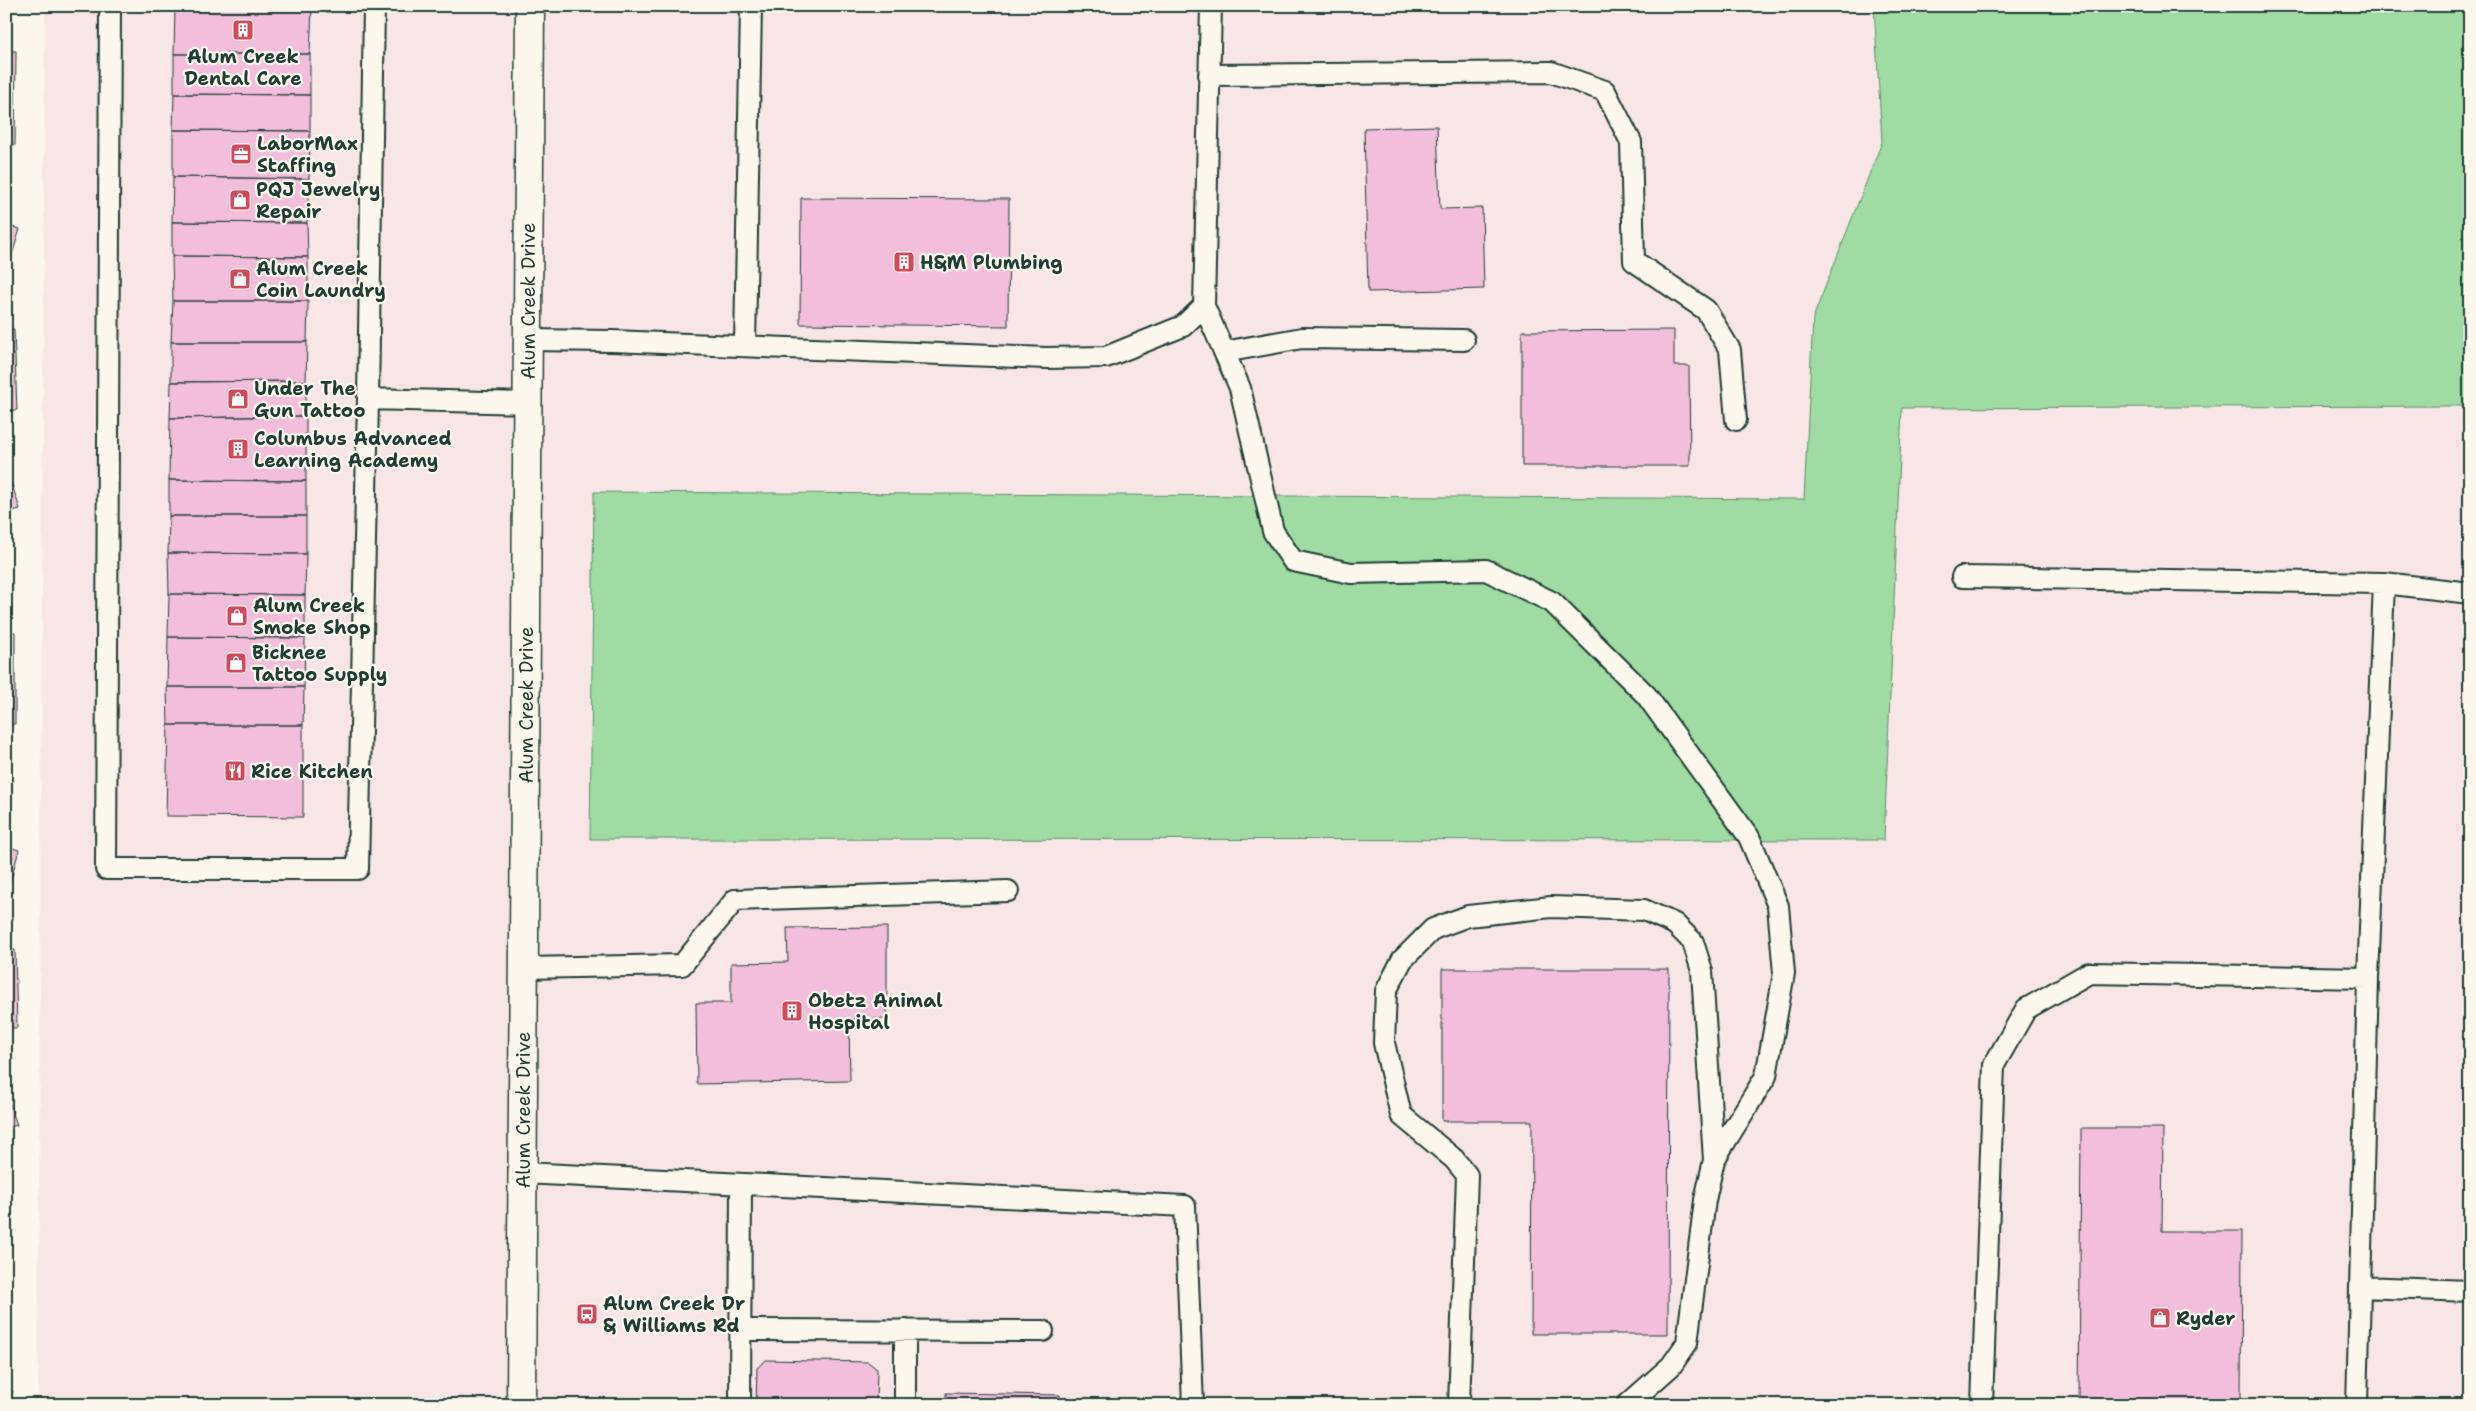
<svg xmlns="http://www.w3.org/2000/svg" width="2476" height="1411" viewBox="0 0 2476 1411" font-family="'Shantell Sans',sans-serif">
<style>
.built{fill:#f8e6e7}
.green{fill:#9fdba2;stroke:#5f8c6b}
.building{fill:#f2bedc;stroke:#1f3d34}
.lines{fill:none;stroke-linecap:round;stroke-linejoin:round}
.service-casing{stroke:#1f3d34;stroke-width:24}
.primary-casing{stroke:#1f3d34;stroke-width:31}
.service{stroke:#fbf7ec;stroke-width:20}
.primary{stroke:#fbf7ec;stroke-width:28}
.labels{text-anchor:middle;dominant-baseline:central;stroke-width:4.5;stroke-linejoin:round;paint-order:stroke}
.poi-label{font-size:19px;font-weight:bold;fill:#1f3d34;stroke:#fbf7ec;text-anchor:start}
.street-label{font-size:19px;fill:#1f3d34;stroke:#fbf7ec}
</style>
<rect width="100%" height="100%" fill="#fbf7ec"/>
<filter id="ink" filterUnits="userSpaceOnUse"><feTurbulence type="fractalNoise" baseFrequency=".02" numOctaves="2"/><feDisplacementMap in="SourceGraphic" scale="10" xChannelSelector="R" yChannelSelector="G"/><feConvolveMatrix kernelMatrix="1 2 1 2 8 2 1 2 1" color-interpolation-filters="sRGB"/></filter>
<g filter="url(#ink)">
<path class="built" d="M45,6H1874L1882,142L1813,318L1805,499L594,492L590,838L1884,840L1902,408L2470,406V1405H38Z"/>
<path class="green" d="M1874,6H2470V406L1902,408L1884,840L590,839L594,492L1804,499L1813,318L1882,142Z"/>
<path class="building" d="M175,6H312L310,54H174Z
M6,51H16L15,145H6Z
M174,54H310V95L174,94Z
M174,94L310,95V131L173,130Z
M1437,126L1440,209L1482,208L1484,289L1368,292L1364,128Z
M173,130L310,131L309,179L173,177Z
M173,177L309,179L307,223L172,222Z
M801,198L1009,199L1008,326L800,324Z
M172,222L307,223L308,257L172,256Z
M6,225L20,229L6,275Z
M172,256L308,257V301H173Z
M173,301H308L307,342H171Z
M14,329L17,410L6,411V330Z
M1674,330V366H1689L1690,466H1522V331Z
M171,342H307L306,381L171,382Z
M306,381V416L170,418L171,382Z
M306,416V481L169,480L170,418Z
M6,467L20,509L6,513Z
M169,480L306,481V516H169Z
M169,516H306V554L168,553Z
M168,553L306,554L305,595L169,594Z
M169,594L305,595V638L168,637Z
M6,632H15V724H6Z
M168,637L305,638L304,687H167Z
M167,687H304L303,725H168Z
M168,725H303V817L166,816Z
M6,846L19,850L6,898Z
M887,927V1019H849L850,1081L697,1084L696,1003H731V963L788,962L787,928Z
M6,950H15L17,1028H6Z
M1442,969H1669L1668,1334H1531L1532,1121H1442Z
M6,1093L17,1125L6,1128Z
M2081,1128H2163L2162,1231H2242L2241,1405H2079Z
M766,1360L868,1362L877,1369L876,1405H756L757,1368Z
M6,1389L13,1391L9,1405H6Z
M946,1393L1060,1395V1405H946Z"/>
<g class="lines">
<g class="service-casing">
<path id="service" d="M110,6L106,869H358L368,399
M374,6L368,399L527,403
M1209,75L1551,72L1605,91L1631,142L1634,261L1706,310L1730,350L1736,420
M1204,306L1240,388L1273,531L1293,561L1351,573L1486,570L1552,602L1646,695L1749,837L1778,906L1784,973L1766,1076L1714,1160L1705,1200L1687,1343L1671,1366L1627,1405
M528,340L612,341L1046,358L1106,357L1183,326L1204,306L1211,6
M745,346L751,6
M1224,352L1302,338L1464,340
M1962,577L2384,583L2368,978L2357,1405
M2384,583L2470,593
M524,968L682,965L735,900L1008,891
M523,1173L1185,1206L1193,1405
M2360,1287L2470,1291
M741,1330L1043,1331
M740,1405L741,1184
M905,1405V1330
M1459,1405L1467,1175L1454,1159L1401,1115L1384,1043L1386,991L1402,960L1433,929L1468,916L1551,907L1644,910L1675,924L1693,942L1702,971L1714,1160
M1982,1405L1994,1065L2026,1009L2089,973L2368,978"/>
</g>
<g class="primary-casing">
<path id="primary" d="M521,1405L530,6"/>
</g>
<use href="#service" class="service"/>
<use href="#primary" class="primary"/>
</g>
</g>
<defs>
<g id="building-square" transform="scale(1.125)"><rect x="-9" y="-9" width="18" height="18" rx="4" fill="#d1495b" stroke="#fbf7ec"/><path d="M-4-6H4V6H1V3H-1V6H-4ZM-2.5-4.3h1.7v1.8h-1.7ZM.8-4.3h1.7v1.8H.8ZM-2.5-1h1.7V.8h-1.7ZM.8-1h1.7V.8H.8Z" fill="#fff"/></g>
<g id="office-square" transform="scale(1.125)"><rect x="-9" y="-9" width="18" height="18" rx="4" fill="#d1495b" stroke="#fbf7ec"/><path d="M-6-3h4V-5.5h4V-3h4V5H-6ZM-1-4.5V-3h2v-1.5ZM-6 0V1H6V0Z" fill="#fff"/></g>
<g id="shop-square" transform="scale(1.125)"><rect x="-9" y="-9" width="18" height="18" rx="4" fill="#d1495b" stroke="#fbf7ec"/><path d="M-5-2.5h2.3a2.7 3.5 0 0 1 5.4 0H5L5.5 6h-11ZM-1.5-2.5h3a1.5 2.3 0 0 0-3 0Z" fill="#fff"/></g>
<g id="restaurant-square" transform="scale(1.125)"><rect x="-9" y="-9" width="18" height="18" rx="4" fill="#d1495b" stroke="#fbf7ec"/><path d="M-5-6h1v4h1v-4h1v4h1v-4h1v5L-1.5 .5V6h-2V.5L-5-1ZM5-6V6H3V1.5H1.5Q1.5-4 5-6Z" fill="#fff"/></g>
<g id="bus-square" transform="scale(1.125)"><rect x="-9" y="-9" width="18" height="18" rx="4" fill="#d1495b" stroke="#fbf7ec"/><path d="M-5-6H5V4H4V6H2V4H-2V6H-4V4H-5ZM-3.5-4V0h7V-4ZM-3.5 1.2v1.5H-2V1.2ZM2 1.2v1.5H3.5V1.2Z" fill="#fff"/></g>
</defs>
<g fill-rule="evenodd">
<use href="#building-square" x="243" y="30"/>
<use href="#office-square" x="241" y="154"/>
<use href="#shop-square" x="240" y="200"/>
<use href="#building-square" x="904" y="262"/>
<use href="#shop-square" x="240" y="279"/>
<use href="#shop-square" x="238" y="399"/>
<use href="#building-square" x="238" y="449"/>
<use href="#shop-square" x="237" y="616"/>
<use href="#shop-square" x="236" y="663"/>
<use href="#restaurant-square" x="235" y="771"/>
<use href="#building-square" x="792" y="1011"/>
<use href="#bus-square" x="587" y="1314"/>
<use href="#shop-square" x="2160" y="1318"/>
</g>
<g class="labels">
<g class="poi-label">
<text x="243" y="56" text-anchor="middle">Alum Creek<tspan x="243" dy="22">Dental Care</tspan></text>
<text x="257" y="143">LaborMax<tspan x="257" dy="22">Staffing</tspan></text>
<text x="256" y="189">PQJ Jewelry<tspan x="256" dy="22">Repair</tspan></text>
<text x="920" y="262">H&amp;M Plumbing</text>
<text x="256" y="268">Alum Creek<tspan x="256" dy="22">Coin Laundry</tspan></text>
<text x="254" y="388">Under The<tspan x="254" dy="22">Gun Tattoo</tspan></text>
<text x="254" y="438">Columbus Advanced<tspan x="254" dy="22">Learning Academy</tspan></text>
<text x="253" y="605">Alum Creek<tspan x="253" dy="22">Smoke Shop</tspan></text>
<text x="252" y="652">Bicknee<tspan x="252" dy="22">Tattoo Supply</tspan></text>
<text x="251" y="771">Rice Kitchen</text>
<text x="808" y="1000">Obetz Animal<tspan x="808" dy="22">Hospital</tspan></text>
<text x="603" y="1303">Alum Creek Dr<tspan x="603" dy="22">&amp; Williams Rd</tspan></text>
<text x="2176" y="1318">Ryder</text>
</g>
<g class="street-label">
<text transform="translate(528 301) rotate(-90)">Alum Creek Drive</text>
<text transform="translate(526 705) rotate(-90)">Alum Creek Drive</text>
<text transform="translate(523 1110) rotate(-90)">Alum Creek Drive</text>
</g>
</g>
<rect width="2476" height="1411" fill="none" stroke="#fbf7ec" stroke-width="25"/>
<rect x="12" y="12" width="2451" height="1386" fill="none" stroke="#1f3d34" stroke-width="2" filter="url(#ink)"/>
</svg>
